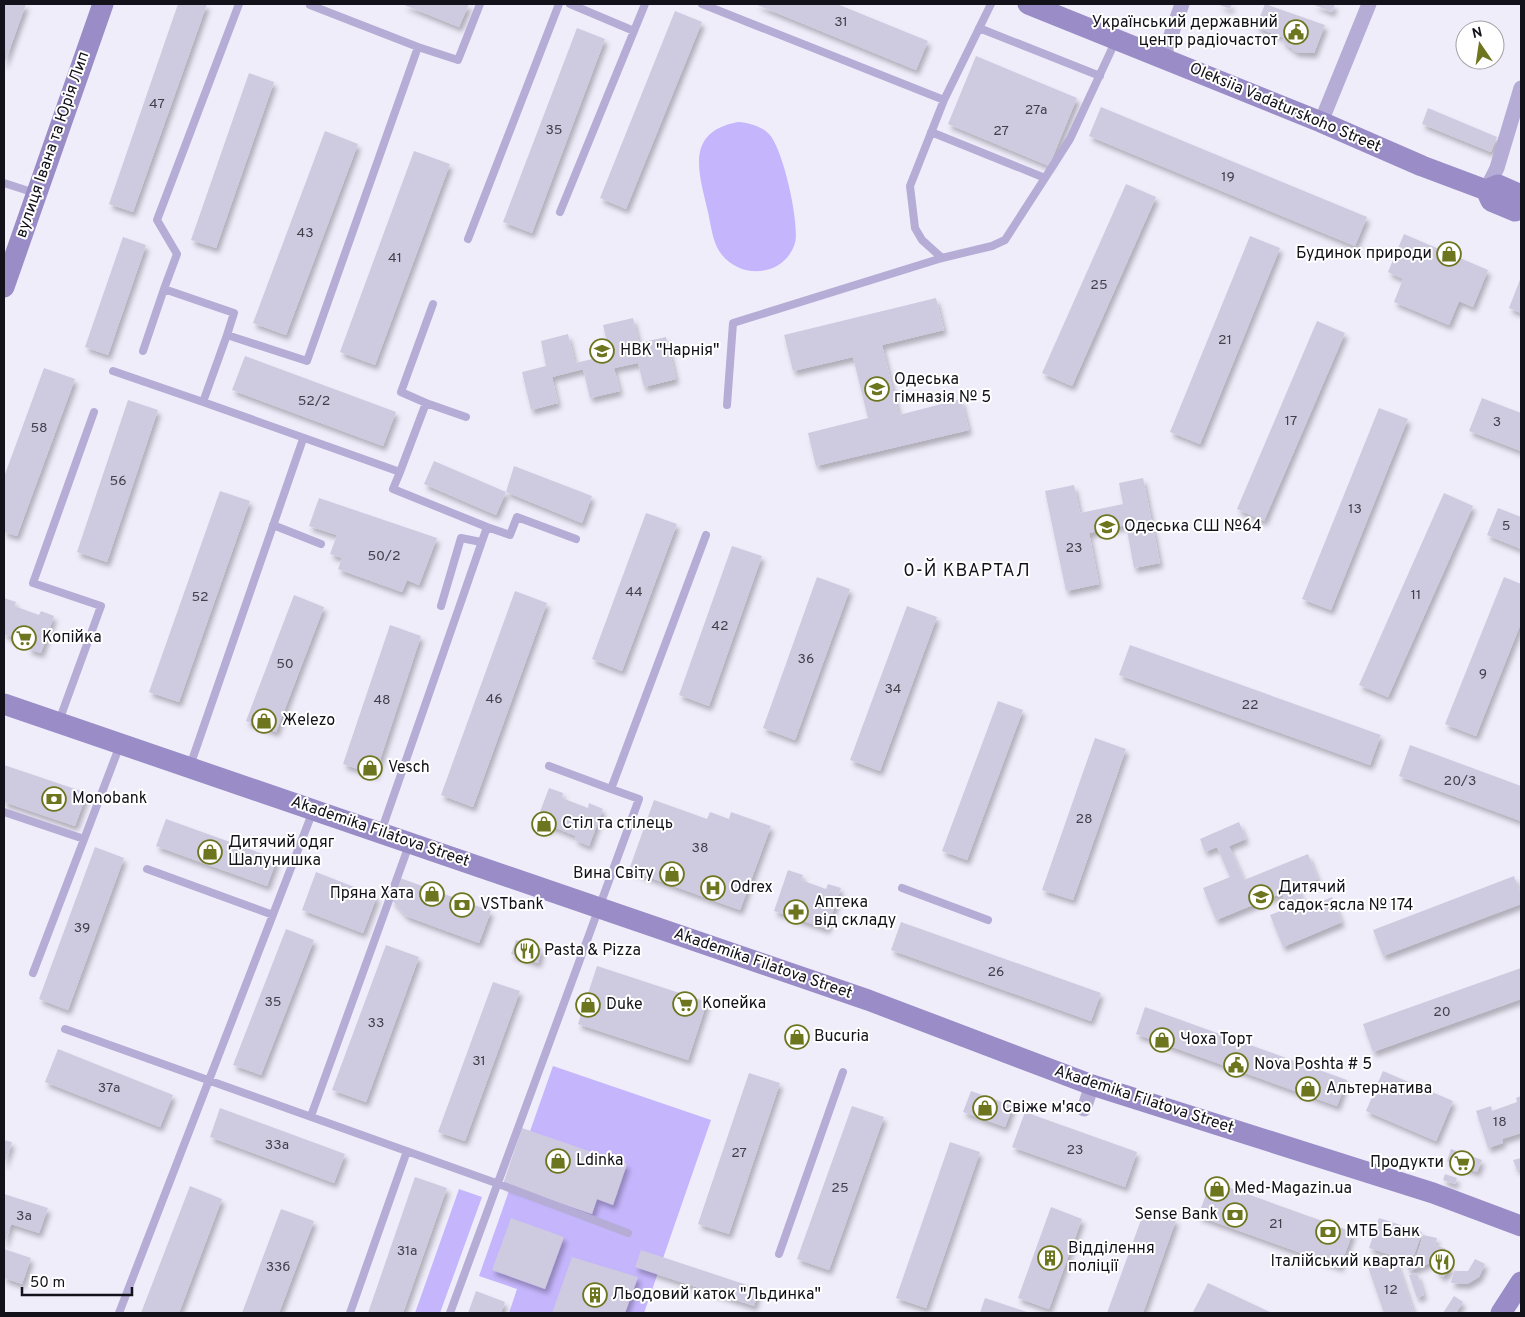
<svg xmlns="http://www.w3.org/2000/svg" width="1525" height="1317" viewBox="0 0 1525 1317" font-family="Overpass,sans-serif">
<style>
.green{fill:#c5b5fd}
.building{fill:#cecae0;filter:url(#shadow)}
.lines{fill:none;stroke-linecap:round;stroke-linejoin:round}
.lane{stroke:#b5add5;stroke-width:8}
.street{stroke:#b5add5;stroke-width:15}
.secondary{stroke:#998cc7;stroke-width:21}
.labels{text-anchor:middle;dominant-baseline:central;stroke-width:4;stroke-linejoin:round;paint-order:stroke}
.number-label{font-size:14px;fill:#423f4b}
.poi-label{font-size:16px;fill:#131119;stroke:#fff;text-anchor:start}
.street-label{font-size:16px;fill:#131119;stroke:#fff}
.neighbourhood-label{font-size:18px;letter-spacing:1px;fill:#131119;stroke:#fff}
</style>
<defs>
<filter id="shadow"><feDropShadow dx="3" dy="5" stdDeviation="2.5" flood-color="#0004"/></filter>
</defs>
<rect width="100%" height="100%" fill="#f0edfb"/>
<path class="green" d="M738,122C750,123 761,126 769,134C783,148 800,224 795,243C785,276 742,280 722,255C713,245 711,226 708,212C699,173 684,132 738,122Z
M553,1066L711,1120L644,1313H509L517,1289L479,1276Z
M459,1189L482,1197L440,1313H415Z"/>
<path class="building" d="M4,4H26L4,65Z
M178,4H207L133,212L109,204Z
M402,4H469L459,27Z
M755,4H837L928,41L916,70Z
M1217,4H1232L1230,9Z
M1265,4L1325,25L1314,53L1296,52L1282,41L1284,38L1256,27Z
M1312,4H1335L1332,12Z
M675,11L702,22L626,209L600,198Z
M577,28L605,39L532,233L503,222Z
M976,56L1077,98L1049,166L948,124Z
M249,73L274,82L216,248L191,240Z
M1101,107L1367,217L1355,246L1089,136Z
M1428,108L1497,137L1491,152L1422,124Z
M325,131L358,144L286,335L253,323Z
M414,151L450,164L375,365L340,352Z
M1126,184L1156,197L1072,386L1042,373Z
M1404,234L1488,270L1473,307L1459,301L1449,325L1394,302L1403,279L1388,272Z
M1250,236L1280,248L1200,444L1170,432Z
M123,237L146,245L108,355L85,347Z
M1521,277V313L1509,308Z
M936,298L944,330L882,345L899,415L961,399L969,430L816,466L808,433L868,418L853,357L793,371L784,335Z
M633,318L639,343L666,337L676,379L644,387L638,363L614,368L620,391L590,398L583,369L552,377L558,403L531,410L522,372L546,366L541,341L568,334L575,363L610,355L603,325Z
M1317,321L1345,333L1264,521L1237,509Z
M245,356L396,412L383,446L232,390Z
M44,368L75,379L17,536L4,532V477Z
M1482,398L1521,413V451L1469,431Z
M128,400L158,410L107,562L77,552Z
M1379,408L1408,419L1331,610L1302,599Z
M434,461L506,492L496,515L424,484Z
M514,466L592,496L582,523L506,492Z
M1143,478L1160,563L1134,568L1126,525L1089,533L1099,584L1066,591L1045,491L1074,485L1080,513L1123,504L1119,483Z
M220,491L250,501L179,702L149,692Z
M1444,493L1473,506L1388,697L1359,685Z
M319,498L437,538L419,585L407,580L402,592L338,569L342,558L330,554L337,535L309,526Z
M1498,508L1521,517V549L1487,535Z
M646,513L677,524L622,671L592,659Z
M732,546L762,556L709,706L679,695Z
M817,577L850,589L795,740L763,728Z
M1504,577L1521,584V623L1476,736L1445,724Z
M515,591L547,603L473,807L441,795Z
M294,595L324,607L276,732L246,721Z
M4,598L16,602L14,606L39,615L41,611L54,616L41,653L28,649L30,643L4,634Z
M907,606L937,617L880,771L850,760Z
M390,625L421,636L375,775L343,764Z
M1130,645L1381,735L1370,765L1119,675Z
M998,701L1023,710L967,860L942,851Z
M1095,738L1126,749L1073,900L1042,890Z
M1410,745L1521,786V821L1399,776Z
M4,765L87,793L75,826L4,802Z
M549,788L563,793L562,798L588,808L589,803L603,809L589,846L575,840L576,836L551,826L549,830L535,825Z
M654,800L707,819L710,812L729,819L731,812L771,826L740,910L629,870Z
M166,819L277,859L267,886L156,846Z
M1239,822L1246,839L1229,846L1244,880L1308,854L1318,879L1297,887L1306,908L1332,897L1342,922L1283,947L1270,915L1288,908L1282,893L1216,920L1203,888L1230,877L1217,847L1205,852L1200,839Z
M95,847L124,858L68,1010L39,999Z
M788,870L803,875L801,880L826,889L828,884L841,888L827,929L774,911Z
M316,872L377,896L363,933L302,910Z
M1514,876L1521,895V904L1383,956L1373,930Z
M400,878L491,911L479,943L406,916L392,900Z
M901,922L1101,993L1091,1021L891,950Z
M286,929L314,940L261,1075L233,1065Z
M516,940L542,949L538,963L511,954Z
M386,945L419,957L366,1102L332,1090Z
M597,966L707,1002L688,1060L578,1024Z
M1521,968V999L1373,1052L1363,1024Z
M493,982L520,991L465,1141L438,1132Z
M1145,1007L1347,1080L1337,1106L1136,1034Z
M58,1049L173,1095L160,1127L45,1082Z
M1383,1071L1453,1101L1436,1141L1366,1111Z
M749,1073L780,1083L729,1234L698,1224Z
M971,1091L1013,1106L1005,1127L963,1112Z
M1521,1096V1133L1502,1139L1503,1143L1488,1148L1476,1111L1491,1106L1492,1111L1517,1102L1516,1098Z
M852,1106L884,1117L829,1270L797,1259Z
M220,1108L345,1154L334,1183L210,1137Z
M1025,1112L1137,1152L1125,1187L1012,1147Z
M522,1128L627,1164L613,1205L597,1199L592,1214L503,1184Z
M4,1140L12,1142L4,1165Z
M950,1142L980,1152L926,1308L896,1298Z
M1451,1149L1482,1160L1477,1172L1447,1161Z
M1521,1158V1169L1517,1170L1513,1160Z
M1445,1174L1457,1178L1455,1184L1443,1180Z
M415,1177L447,1188L403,1313H368Z
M1211,1181L1353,1232L1340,1267L1198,1216Z
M190,1186L222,1199L179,1313H141Z
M4,1194L48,1208L39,1233L11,1224L4,1246Z
M1051,1207L1082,1219L1049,1309L1018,1298Z
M281,1209L314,1221L279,1313H242Z
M1145,1209L1176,1220L1143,1313H1107Z
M511,1218L564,1237L545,1289L492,1270Z
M1379,1218L1422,1232L1414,1255L1404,1259L1369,1248Z
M1423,1235L1437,1238L1433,1252L1436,1245L1446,1249L1445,1260L1451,1268L1443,1277L1437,1272L1433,1253L1430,1263L1409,1271L1405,1260L1417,1256Z
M4,1249L31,1258L22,1284L4,1278Z
M641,1250L759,1289L754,1306L635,1267Z
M572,1257L638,1277L625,1313H552Z
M1395,1257L1414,1313H1384L1368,1267Z
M1475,1259L1485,1264L1479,1277L1467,1284L1451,1283L1454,1271H1468Z
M1417,1273L1424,1295L1417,1298L1409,1275Z
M1208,1283L1272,1313L1193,1312Z
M476,1291L505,1302L501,1313H468Z
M1454,1296L1463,1302L1456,1313H1443Z
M985,1298L1030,1313H980Z"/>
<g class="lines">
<path class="lane" d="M570,4L634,31L645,4
M702,4L944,100
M310,5L418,47
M979,28L1100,76
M931,132L1045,178L1070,139L1116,40
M4,183L35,193
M560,212L634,31
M468,239L559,4
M942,258L922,240L915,228L910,186L944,100L991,4
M164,289L177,254L157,220L239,4
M143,351L164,289L234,313L227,335
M113,371L203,402
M426,403L401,392L433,304
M727,405L733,323L942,258L992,246L1005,240L1045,178
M400,472L426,403L466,417
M273,525L321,544
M487,527L510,535L517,517L576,539
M441,606L461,538L481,542
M59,721L101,606L33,583L94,412
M190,766L303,439
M549,766L611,789
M4,812L84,839
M381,832L487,527L393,489L400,472L203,402L227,335L307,361L418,47L458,60L480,4
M147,869L273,915
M902,888L988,920
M33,973L120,745
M65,1029L496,1183L628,1233
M311,1116L409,845
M779,1254L843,1072
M119,1313L313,811
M350,1313L407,1151
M450,1313L639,799L611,789L706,535"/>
<path class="street" d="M1163,58L1182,4
M1321,122L1369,4
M1486,190L1497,168L1521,88
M1084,1109L1092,1085"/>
<path class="secondary" d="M1028,4L1321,122L1422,166L1486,190L1498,185L1521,195
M1486,190L1491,201L1515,211L1521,208
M4,287L103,4
M4,704L868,1000L1092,1085L1433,1193L1521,1226
M1501,1313L1521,1282"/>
</g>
<defs>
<g id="civic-ring" transform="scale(1.25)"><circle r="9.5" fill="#fff" stroke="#6d751e" stroke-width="1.5"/><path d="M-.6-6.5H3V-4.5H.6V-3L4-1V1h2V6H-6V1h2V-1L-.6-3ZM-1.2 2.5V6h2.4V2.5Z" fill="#6d751e"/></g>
<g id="shop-ring" transform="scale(1.25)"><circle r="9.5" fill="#fff" stroke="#6d751e" stroke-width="1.5"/><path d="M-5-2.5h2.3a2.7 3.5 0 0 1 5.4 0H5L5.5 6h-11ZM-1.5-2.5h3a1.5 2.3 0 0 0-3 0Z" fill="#6d751e"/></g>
<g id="school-ring" transform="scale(1.25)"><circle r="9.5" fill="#fff" stroke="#6d751e" stroke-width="1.5"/><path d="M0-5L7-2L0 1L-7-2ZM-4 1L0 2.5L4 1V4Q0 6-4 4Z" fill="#6d751e"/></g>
<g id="supermarket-ring" transform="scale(1.25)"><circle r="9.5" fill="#fff" stroke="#6d751e" stroke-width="1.5"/><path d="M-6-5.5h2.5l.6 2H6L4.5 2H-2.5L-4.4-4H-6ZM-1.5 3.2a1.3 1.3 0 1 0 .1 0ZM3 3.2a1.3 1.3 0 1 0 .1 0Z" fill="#6d751e"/></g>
<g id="bank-ring" transform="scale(1.25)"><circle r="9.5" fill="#fff" stroke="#6d751e" stroke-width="1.5"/><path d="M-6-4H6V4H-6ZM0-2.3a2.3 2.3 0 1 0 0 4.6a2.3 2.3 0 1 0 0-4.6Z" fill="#6d751e"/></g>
<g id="hospital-ring" transform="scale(1.25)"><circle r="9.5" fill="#fff" stroke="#6d751e" stroke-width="1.5"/><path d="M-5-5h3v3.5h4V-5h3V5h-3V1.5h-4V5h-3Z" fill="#6d751e"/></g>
<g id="pharmacy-ring" transform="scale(1.25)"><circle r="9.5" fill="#fff" stroke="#6d751e" stroke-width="1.5"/><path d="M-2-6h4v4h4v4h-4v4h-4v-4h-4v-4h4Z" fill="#6d751e"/></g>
<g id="restaurant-ring" transform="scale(1.25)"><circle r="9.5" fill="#fff" stroke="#6d751e" stroke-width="1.5"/><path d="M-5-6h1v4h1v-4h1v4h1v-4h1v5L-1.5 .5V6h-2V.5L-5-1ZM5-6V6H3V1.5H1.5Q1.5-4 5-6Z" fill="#6d751e"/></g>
<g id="building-ring" transform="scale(1.25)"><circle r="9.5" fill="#fff" stroke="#6d751e" stroke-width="1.5"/><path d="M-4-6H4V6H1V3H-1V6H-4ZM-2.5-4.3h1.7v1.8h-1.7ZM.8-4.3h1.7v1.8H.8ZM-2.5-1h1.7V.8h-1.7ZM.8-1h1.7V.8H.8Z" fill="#6d751e"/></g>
</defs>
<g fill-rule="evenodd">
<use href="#civic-ring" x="1296" y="32"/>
<use href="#shop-ring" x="1449" y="254"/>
<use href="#school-ring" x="602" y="351"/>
<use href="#school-ring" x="877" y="389"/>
<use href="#school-ring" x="1107" y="527"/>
<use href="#supermarket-ring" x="24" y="638"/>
<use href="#shop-ring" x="264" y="721"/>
<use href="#shop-ring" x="370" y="768"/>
<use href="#bank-ring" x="54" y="799"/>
<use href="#shop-ring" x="544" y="824"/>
<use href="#shop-ring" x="210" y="852"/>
<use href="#shop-ring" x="672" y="874"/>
<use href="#hospital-ring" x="713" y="888"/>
<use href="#shop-ring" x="432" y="894"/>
<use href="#school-ring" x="1261" y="897"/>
<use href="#bank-ring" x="462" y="905"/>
<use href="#pharmacy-ring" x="796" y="912"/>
<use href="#restaurant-ring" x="527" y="951"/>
<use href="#supermarket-ring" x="685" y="1004"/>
<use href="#shop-ring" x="588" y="1005"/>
<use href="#shop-ring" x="797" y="1037"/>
<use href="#shop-ring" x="1162" y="1040"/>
<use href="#civic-ring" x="1236" y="1065"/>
<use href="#shop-ring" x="1308" y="1089"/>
<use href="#shop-ring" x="985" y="1108"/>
<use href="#shop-ring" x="558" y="1161"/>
<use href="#supermarket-ring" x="1462" y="1163"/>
<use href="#shop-ring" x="1217" y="1189"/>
<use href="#bank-ring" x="1235" y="1215"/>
<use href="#bank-ring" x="1328" y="1232"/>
<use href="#building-ring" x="1050" y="1258"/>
<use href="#restaurant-ring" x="1442" y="1262"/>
<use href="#building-ring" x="595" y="1295"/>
</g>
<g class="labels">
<g class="number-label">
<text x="841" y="22">31</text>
<text x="157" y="104">47</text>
<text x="1036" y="110">27а</text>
<text x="554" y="130">35</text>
<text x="1001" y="131">27</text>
<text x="1228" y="177">19</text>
<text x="305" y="233">43</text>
<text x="395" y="258">41</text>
<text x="1099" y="285">25</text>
<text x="1225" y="340">21</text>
<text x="314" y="401">52/2</text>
<text x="1291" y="421">17</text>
<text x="1497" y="422">3</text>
<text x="39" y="428">58</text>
<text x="118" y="481">56</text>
<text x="1355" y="509">13</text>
<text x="1506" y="526">5</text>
<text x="1074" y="548">23</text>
<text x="384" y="556">50/2</text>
<text x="634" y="592">44</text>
<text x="1416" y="595">11</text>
<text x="200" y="597">52</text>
<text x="720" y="626">42</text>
<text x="806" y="659">36</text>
<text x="285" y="664">50</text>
<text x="1483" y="674">9</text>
<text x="893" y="689">34</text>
<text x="494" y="699">46</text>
<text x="382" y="700">48</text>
<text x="1250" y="705">22</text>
<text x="1460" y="781">20/3</text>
<text x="1084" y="819">28</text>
<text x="700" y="848">38</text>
<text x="82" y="928">39</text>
<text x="996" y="972">26</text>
<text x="273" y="1002">35</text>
<text x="1442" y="1012">20</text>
<text x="376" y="1023">33</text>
<text x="479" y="1061">31</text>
<text x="109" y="1088">37а</text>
<text x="1500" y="1122">18</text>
<text x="277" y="1145">33а</text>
<text x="1075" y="1150">23</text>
<text x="739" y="1153">27</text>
<text x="840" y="1188">25</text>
<text x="24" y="1216">3а</text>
<text x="1276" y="1224">21</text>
<text x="407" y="1251">31а</text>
<text x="278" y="1267">33б</text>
<text x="1391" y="1290">12</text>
</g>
<g class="poi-label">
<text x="1278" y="23" text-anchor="end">Український державний<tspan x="1278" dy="18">центр радіочастот</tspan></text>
<text x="1432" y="254" text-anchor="end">Будинок природи</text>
<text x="620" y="351">НВК "Нарнія"</text>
<text x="894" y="380">Одеська<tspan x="894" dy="18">гімназія № 5</tspan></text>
<text x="1124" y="527">Одеська СШ №64</text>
<text x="42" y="638">Копійка</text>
<text x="282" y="721">Жelezo</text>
<text x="388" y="768">Vesch</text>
<text x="72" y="799">Monobank</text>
<text x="562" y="824">Стіл та стілець</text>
<text x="228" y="843">Дитячий одяг<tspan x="228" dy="18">Шалунишка</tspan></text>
<text x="654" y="874" text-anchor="end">Вина Світу</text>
<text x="730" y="888">Odrex</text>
<text x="1278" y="888">Дитячий<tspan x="1278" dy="18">садок-ясла № 174</tspan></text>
<text x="414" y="894" text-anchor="end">Пряна Хата</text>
<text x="814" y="903">Аптека<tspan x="814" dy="18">від складу</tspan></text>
<text x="480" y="905">VSTbank</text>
<text x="544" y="951">Pasta &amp; Pizza</text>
<text x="702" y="1004">Копейка</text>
<text x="606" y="1005">Duke</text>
<text x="814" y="1037">Bucuria</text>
<text x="1180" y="1040">Чоха Торт</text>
<text x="1254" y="1065">Nova Poshta # 5</text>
<text x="1326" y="1089">Альтернатива</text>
<text x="1002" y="1108">Свіже м'ясо</text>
<text x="576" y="1161">Ldinka</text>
<text x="1444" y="1163" text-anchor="end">Продукти</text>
<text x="1234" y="1189">Med-Magazin.ua</text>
<text x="1218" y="1215" text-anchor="end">Sense Bank</text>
<text x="1346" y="1232">МТБ Банк</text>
<text x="1068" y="1249">Відділення<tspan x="1068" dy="18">поліції</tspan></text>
<text x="1424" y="1262" text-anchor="end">Італійський квартал</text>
<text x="612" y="1295">Льодовий каток "Льдинка"</text>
</g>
<g class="street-label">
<text transform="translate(1285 108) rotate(23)">Oleksiia Vadaturskoho Street</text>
<text transform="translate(53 145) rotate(-71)">вулиця Івана та Юрія Лип</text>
<text transform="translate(380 832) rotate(19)">Akademika Filatova Street</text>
<text transform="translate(763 964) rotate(19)">Akademika Filatova Street</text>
<text transform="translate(1144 1100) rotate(18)">Akademika Filatova Street</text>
</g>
<g class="neighbourhood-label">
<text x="967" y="571">0-Й КВАРТАЛ</text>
</g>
</g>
<rect width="1525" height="1317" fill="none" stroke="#131119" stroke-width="10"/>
<g transform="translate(1480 45) rotate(347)"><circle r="24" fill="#ffffff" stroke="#a1a0a3"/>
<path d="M0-4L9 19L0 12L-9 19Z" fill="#6d751e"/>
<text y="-8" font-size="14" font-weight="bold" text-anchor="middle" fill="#131119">N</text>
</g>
<path d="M22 1287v8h110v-8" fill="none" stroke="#131119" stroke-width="2.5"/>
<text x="30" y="1287" font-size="15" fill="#131119" stroke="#ffffff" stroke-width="4" paint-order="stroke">50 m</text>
</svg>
